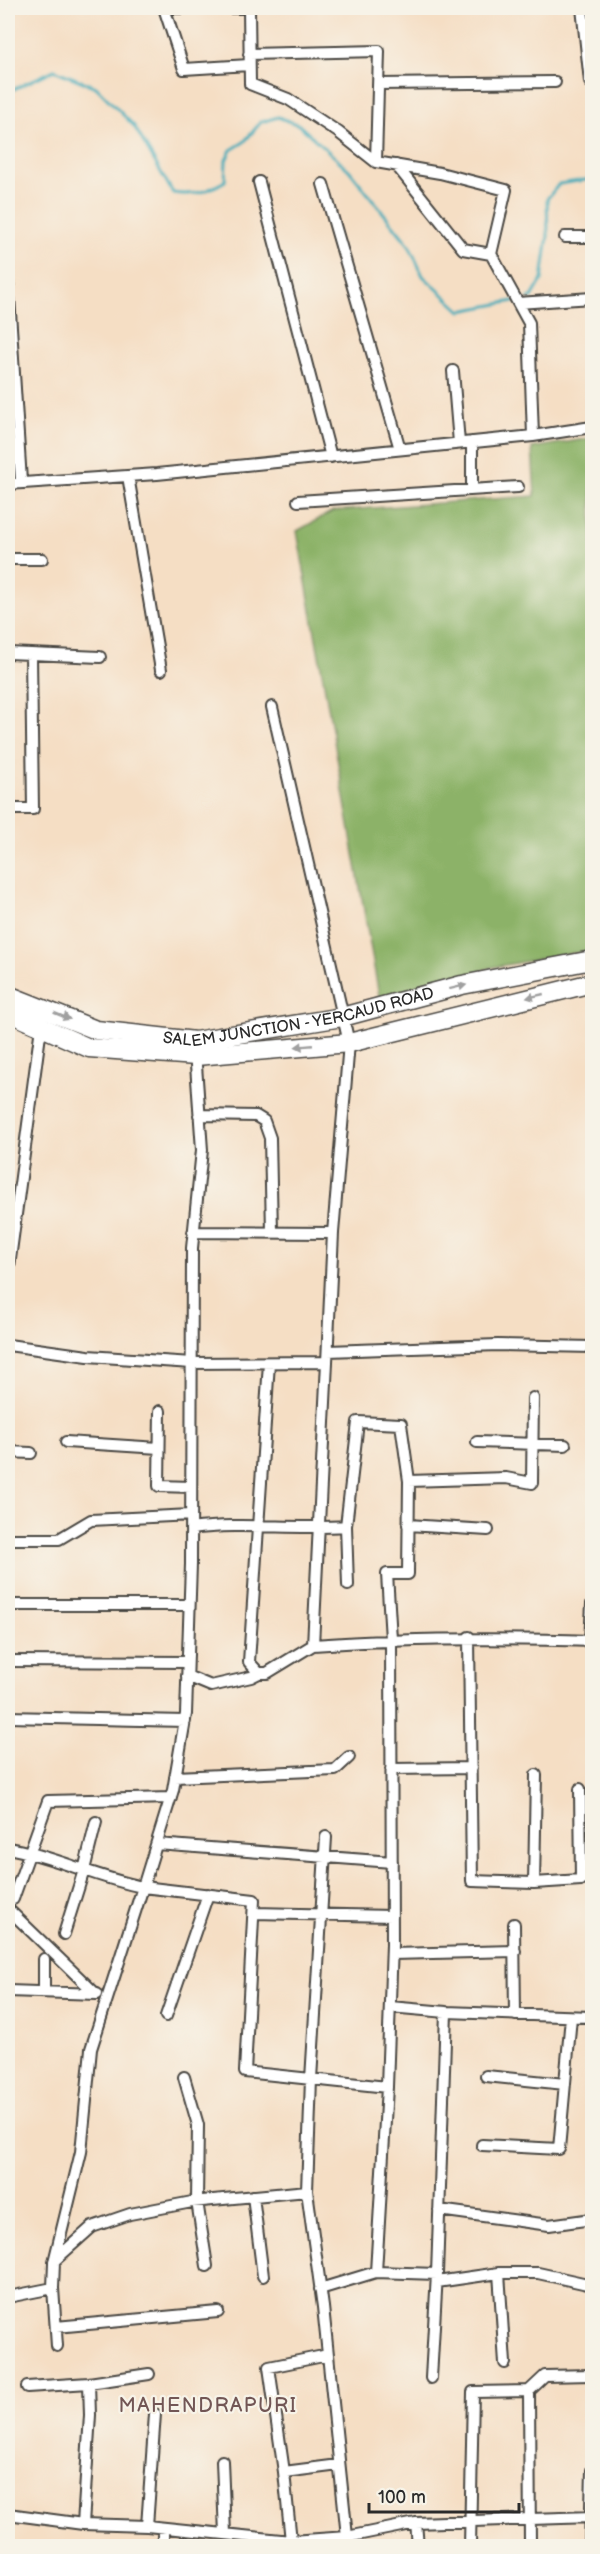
<svg xmlns="http://www.w3.org/2000/svg" width="600" height="2554" viewBox="0 0 600 2554" font-family="'Balsamiq Sans',sans-serif">
<style>
.forest{fill:#8cb268;stroke:#5c6e4a;stroke-width:1.5}
.lines{fill:none;stroke-linecap:round;stroke-linejoin:round}
.stream{stroke:#3cabba;stroke-width:3}
.street-casing{stroke:#494642;stroke-width:14}
.primary-casing{stroke:#494642;stroke-width:21}
.street{stroke:#fff;stroke-width:10}
.primary{stroke:#fff;stroke-width:18}
.oneway{fill:#a0a0a0}
.labels{text-anchor:middle;dominant-baseline:central;stroke-width:4.5;stroke-linejoin:round;paint-order:stroke}
.street-label{font-size:16px;fill:#2b2b2b;stroke:#f7f3e8}
.quarter-label{font-size:20px;letter-spacing:1.5px;fill:#725655;stroke:#f7f3e8}
</style>
<rect width="100%" height="100%" fill="#f7f3e8"/>
<filter id="ink" filterUnits="userSpaceOnUse"><feTurbulence type="fractalNoise" baseFrequency=".0167" numOctaves="2"/><feDisplacementMap in="SourceGraphic" scale="12" xChannelSelector="R" yChannelSelector="G"/><feConvolveMatrix kernelMatrix="1 2 1 2 8 2 1 2 1" color-interpolation-filters="sRGB"/></filter>
<filter id="wash" filterUnits="userSpaceOnUse"><feTurbulence type="fractalNoise" baseFrequency=".008" numOctaves="4" result="noise"/><feDisplacementMap in="SourceGraphic" scale="24" xChannelSelector="R" yChannelSelector="G"/><feGaussianBlur stdDeviation="1.35" result="paint"/><feColorMatrix in="noise" values="0 0 0 0 0 0 0 0 0 0 0 0 0 0 0 0 0 1.4 0 .05"/><feComposite in="paint" operator="in"/></filter>
<g filter="url(#wash)">
<rect width="100%" height="100%" fill="#f5dec4"/>
<path class="forest" d="M592,438V950L494,967L380,1001L297,531L333,511L535,496L532,448Z"/>
<g class="lines">
<path class="stream" d="M8,92L54,70L96,87L134,126L173,193C194,196 207,192 225,181L226,160L231,150L244,142L261,122L278,117L299,125L349,170L409,245L423,276L461,311L514,301
M529,298L532,297L542,280L548,235L547,199L559,184L592,179"/>
</g>
</g>
<g filter="url(#ink)">
<g class="lines">
<g class="street-casing">
<path id="street" d="M164,8L184,69L249,65
M165,8H249L250,84L288,99L338,132L376,162L440,173L506,190L491,254L529,323L533,436
M582,8L590,82H592
M249,54L379,51L376,162
M378,84L555,82
M396,165L463,249L491,254
M259,182L331,457
M323,184L400,449
M565,237H592
M8,281L21,481
M518,303L592,298
M453,371L459,443
M472,442V490
M128,476L161,670
M8,484L157,474L533,436L592,427
M298,501L518,487
M8,559H42
M8,653L100,657
M8,809H33L31,654
M199,1115L256,1116L264,1121L270,1138L272,1232
M193,1232L333,1233
M8,1274L41,1027
M8,1345L88,1356L192,1363L327,1362L333,1233L349,1043L272,707
M328,1351L498,1345L592,1347
M327,1362L313,1645C408,1638 498,1638 592,1641
M160,1411L159,1486L191,1487
M66,1442L159,1448
M477,1442L565,1445
M8,1452L31,1453
M408,1525L488,1530
M191,1529C242,1522 295,1530 346,1526
M8,1539H59L91,1520L191,1515
M348,1585L346,1526L358,1422L401,1424L409,1481L506,1478L532,1483L533,1398
M8,1605H189
M469,1637L472,1881L534,1883L581,1880L580,1789
M590,1641L592,1604
M8,1661L187,1662
M259,1673L249,1662L269,1363
M187,1676L211,1686L251,1677L259,1673H267L313,1645
M8,1717L185,1721
M391,1769L471,1768
M175,1777L335,1770L349,1757
M157,1844L392,1862
M8,1848C54,1856 97,1878 143,1887L173,1790L186,1714L191,1564L192,1248L202,1150L195,1051
M534,1883L536,1775
M13,1899L48,1801L171,1798
M8,1909L95,1993
M254,1913L392,1916
M514,1924L515,2015
M64,1934L84,1870L96,1822
M392,1954L515,1951
M8,1991L97,1994
M44,1992V1959
M390,2007L446,2012L592,2017
M166,2016L208,1894
M486,2076L565,2084
M184,2077L198,2125L197,2201L207,2266
M387,2087L392,1944L391,1639L387,1574H408L409,1481
M482,2145L559,2149L571,2017
M307,2191L311,2079L326,1837
M253,2196L263,2276
M439,2210L549,2225L592,2219
M54,2261L92,2227L130,2214L192,2202L307,2191L323,2307L348,2546
M499,2273L505,2363
M437,2274L446,2012
M437,2282L499,2273H538L592,2285
M53,2288L57,2346
M320,2289L376,2272
M8,2297L53,2288L54,2262L81,2152L91,2049L143,1887L254,1900L245,2072L387,2087L376,2272L437,2274L431,2378
M56,2327L218,2312
M328,2355L269,2367L284,2472L339,2465
M27,2387L89,2383L149,2374
M529,2391L530,2546
M222,2461L225,2534
M284,2472L291,2541
M8,2514L83,2524L147,2526L291,2541L347,2537L416,2523L592,2517
M416,2523L418,2546
M83,2524L90,2415L89,2383
M147,2526L155,2414
M163,2546V2528
M470,2546L473,2392L529,2391L545,2376L592,2375
M590,2546L592,2470"/>
</g>
<g class="primary-casing">
<g id="primary">
<path id="s1" d="M8,995L96,1030L195,1041L342,1017L462,985L592,960"/>
<path d="M8,1012L89,1048L196,1056L349,1043L592,983"/>
</g>
</g>
<use href="#street" class="street"/>
<use href="#primary" class="primary"/>
</g>
<defs><path id="oneway-solid" d="M-6-.8H1V-3.2L6.5 0L1 3.2V.8H-6Z" transform="scale(1.5)"/></defs>
<g class="oneway">
<use href="#oneway-solid" transform="translate(458 987) rotate(-14)"/>
<use href="#oneway-solid" transform="translate(535 996) rotate(167)"/>
<use href="#oneway-solid" transform="translate(62 1016) rotate(22)"/>
<use href="#oneway-solid" transform="translate(304 1046) rotate(175)"/>
</g>
</g>
<g class="labels">
<g class="street-label">
<text stroke="none"><textPath href="#s1" startOffset="300">SALEM JUNCTION - YERCAUD ROAD</textPath></text>
</g>
<g class="quarter-label">
<text x="208" y="2406">MAHENDRAPURI</text>
</g>
</g>
<rect width="600" height="2554" fill="none" stroke="#f7f3e8" stroke-width="30"/>
<path d="M369 2503v9h150v-9" fill="none" stroke="#2b2b2b" stroke-width="3"/>
<text x="378" y="2503" font-size="18" fill="#2b2b2b" stroke="#f7f3e8" stroke-width="4.5" paint-order="stroke">100 m</text>
</svg>
